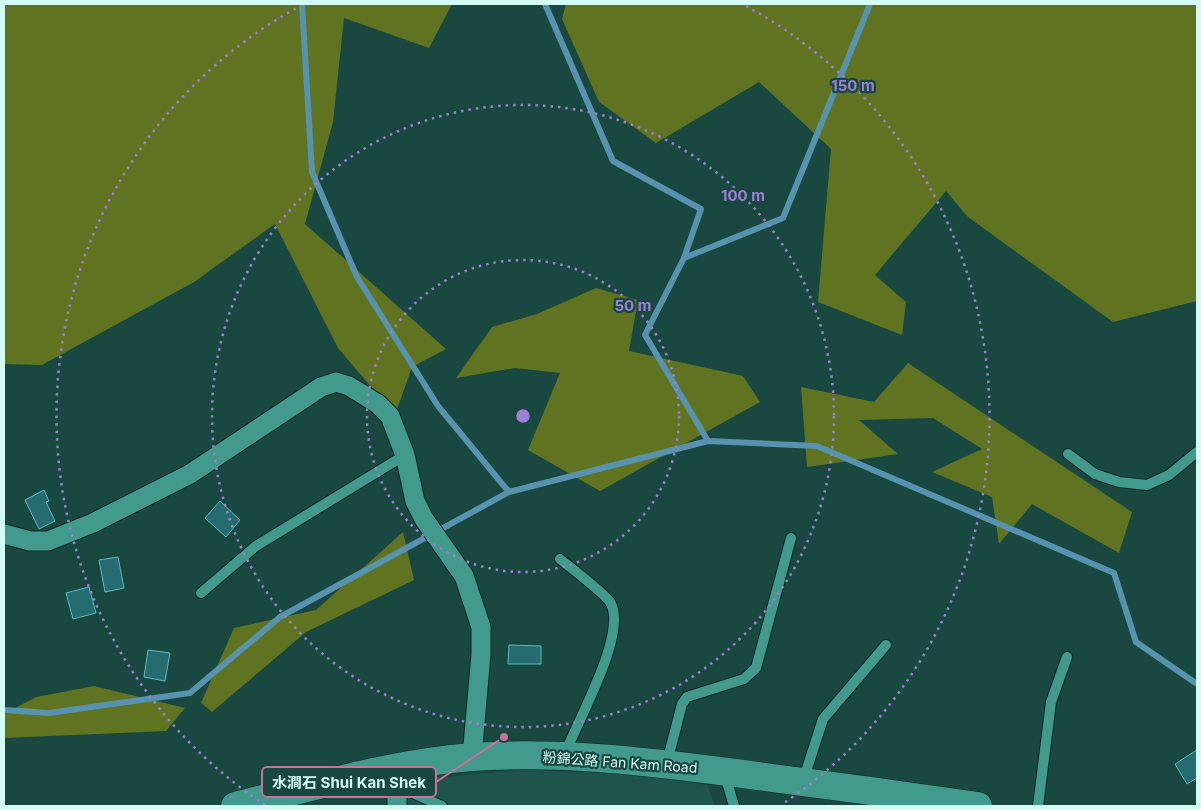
<svg xmlns="http://www.w3.org/2000/svg" width="1201" height="810" viewBox="0 0 1201 810" font-family="Inter,'Noto Sans TC',sans-serif">
<style>
.built{fill:#1f544c}
.green{fill:#5f7320}
.lines{fill:none;stroke-linecap:round;stroke-linejoin:round}
.stream{stroke:#5792ae;stroke-width:6}
.building{fill:#256c71;stroke:#5fb9c0}
.lane-casing{stroke:#102b27;stroke-width:12}
.street-casing{stroke:#102b27;stroke-width:21}
.secondary-casing{stroke:#102b27;stroke-width:29}
.lane{stroke:#429a8d;stroke-width:10}
.street{stroke:#429a8d;stroke-width:19}
.secondary{stroke:#429a8d;stroke-width:28}
.ring{fill:none;stroke:#9e7fd4;stroke-width:2.5;stroke-dasharray:2.5 5}
.labels{text-anchor:middle;dominant-baseline:central;stroke-width:4.5;stroke-linejoin:round;paint-order:stroke}
.street-label{font-size:14px;fill:#d3fcf4;stroke:#194841}
.centre{fill:#9e7fd4;stroke:#194841;stroke-width:2.5}
.ring-label{font-size:15px;text-anchor:middle;font-weight:bold;fill:#9e7fd4;stroke:#194841;stroke-width:4.5;stroke-linejoin:round;paint-order:stroke}
.leader{fill:none;stroke:#c97398;stroke-width:2}
.callout-dot{fill:#c97398;stroke:#194841;stroke-width:2}
.callout{fill:#194841;stroke:#c97398;stroke-width:2}
.callout-label{font-size:15px;text-anchor:middle;font-weight:bold;fill:#d3fcf4}
</style>
<rect width="100%" height="100%" fill="#194841"/>
<path class="built" d="M525,770L629,774L707,785L715,806H405V788L412,787L421,779Z"/>
<path class="green" d="M4,4H452L429,48L344,18L333,122L305,224L446,349L412,367L395,415L338,348L275,224L194,282L42,365L4,364Z
M566,4H1197V301L1113,322L968,217L946,191L875,275L906,302L902,335L818,302L831,149L759,82L656,143L599,102L562,19Z
M596,288L638,300L629,351L743,376L760,402L600,491L528,450L560,373L515,368L456,378L492,327L537,314Z
M908,363L1132,512L1119,553L1032,504L999,544L992,497L932,472L982,449L933,418L859,420L898,454L807,467L801,387L874,402Z
M403,532L414,580L306,632L212,712L201,703L234,628L316,610Z
M94,686L185,708L166,731L4,738V714L36,697Z"/>
<g class="lines">
<path class="stream" d="M302,4L312,172L357,277L438,406L509,492L708,441
M545,4L613,161L701,209L684,258L645,335L708,441L817,446L1114,573L1136,642L1197,684
M684,258L783,218L870,4
M4,710L49,713L190,693L280,617L509,492"/>
</g>
<path class="building" d="M44,490L49,501L46,502L55,521L39,529L25,500Z
M220,501L240,520L226,537L205,518Z
M118,557L124,588L105,592L99,560Z
M89,587L96,613L73,619L66,593Z
M509,645L541,646V664H508Z
M148,650L170,653L165,681L144,677Z
M1197,750V778L1187,784L1175,764Z"/>
<g class="lines">
<g class="lane-casing">
<path id="lane" d="M1068,454L1095,474L1119,482L1147,485L1169,475L1197,452
M560,559C571,568 604,593 610,602C629,632 577,721 565,754
M201,593L256,546L405,455
M667,762L682,704L687,697L744,679L756,668L791,538
M725,775L734,806
M803,781L823,719L886,645
M397,786L442,806
M1038,806L1051,702L1067,657"/>
</g>
<g class="street-casing">
<path id="street" d="M4,534L30,541H48L93,523L190,474L321,387L336,382L349,386L378,404L390,416L405,455L415,501L424,519L464,576L481,627V654L472,757
M397,768V806"/>
</g>
<g class="secondary-casing">
<path id="secondary" d="M235,806C313,787 392,763 472,757C563,751 653,762 743,774C821,784 900,795 978,806"/>
</g>
<use href="#lane" class="lane"/>
<use href="#street" class="street"/>
<use href="#secondary" class="secondary"/>
</g>
<g class="ring">
<circle cx="523" cy="416" r="156"/>
<circle cx="523" cy="416" r="311"/>
<path d="M265 805A467 467 0 0 1 300 6M746 6A467 467 0 0 1 781 805"/>
</g>
<g class="labels">
<g class="street-label">
<text transform="translate(620 762) rotate(4)">粉錦公路 Fan Kam Road</text>
</g>
</g>
<circle cx="523" cy="416" r="8" class="centre"/>
<g class="ring-label">
<text x="853" y="91">150 m</text>
<text x="743" y="201">100 m</text>
<text x="633" y="311">50 m</text>
</g>
<path class="leader" d="M504 737L436 782"/>
<circle class="callout-dot" cx="504" cy="737" r="5"/>
<rect class="callout" x="262" y="767" width="174" height="30" rx="5"/>
<g class="callout-label">
<text x="349" y="788">水澗石 Shui Kan Shek</text>
</g>
<rect width="1201" height="810" fill="none" stroke="#d3fcf4" stroke-width="10"/>
</svg>
